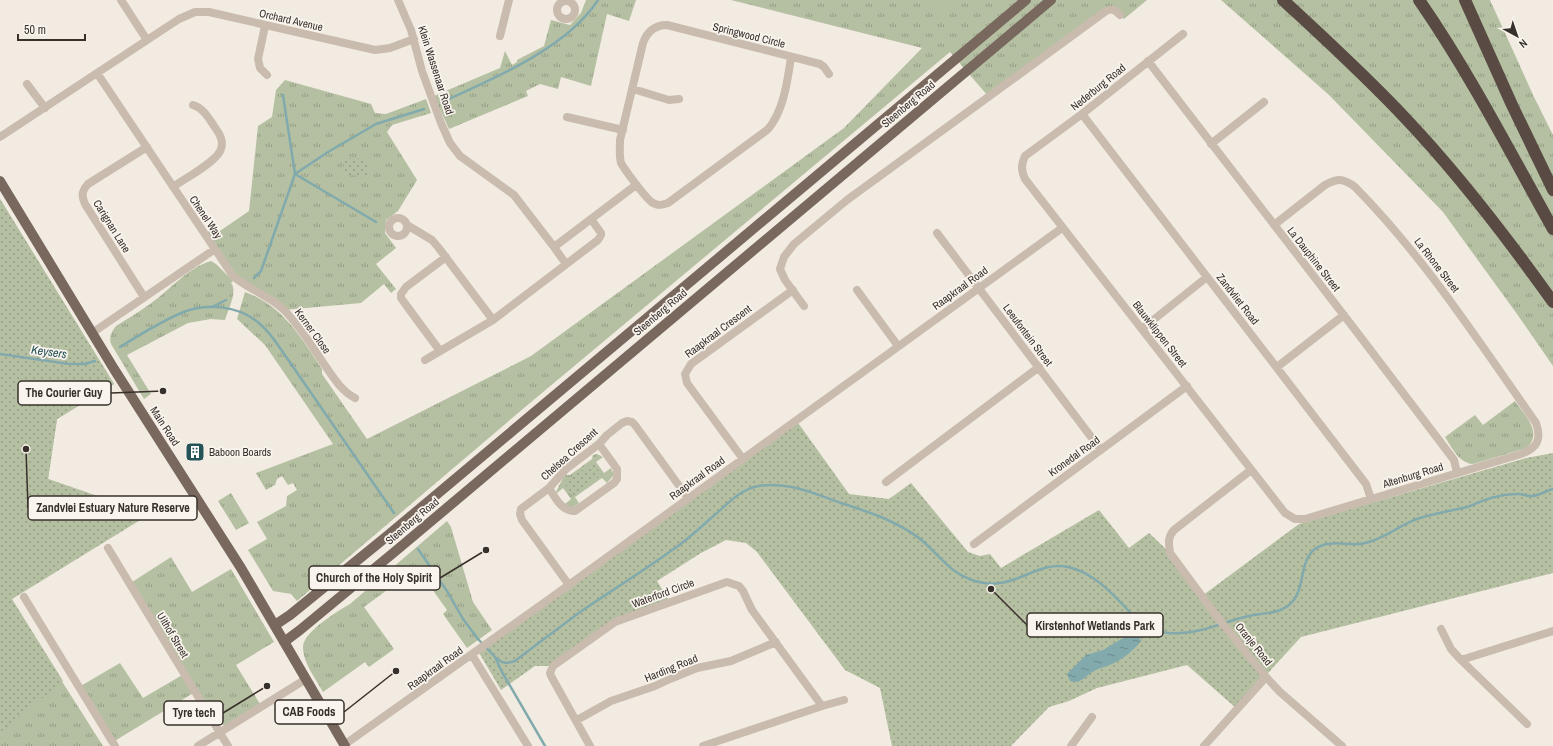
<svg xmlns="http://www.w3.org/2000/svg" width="1553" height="746" viewBox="0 0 1553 746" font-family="'Archivo Narrow',sans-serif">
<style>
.grass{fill:url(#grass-tufts)}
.park{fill:url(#park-dots)}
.pitch{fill:#b5c0a2}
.water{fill:url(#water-ripples)}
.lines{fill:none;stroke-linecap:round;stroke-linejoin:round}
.stream{stroke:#82aaad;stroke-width:2.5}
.street{stroke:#c9bbad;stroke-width:8}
.primary{stroke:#79685e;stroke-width:10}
.highway{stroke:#594b43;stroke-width:12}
.labels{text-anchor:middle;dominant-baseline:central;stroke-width:3.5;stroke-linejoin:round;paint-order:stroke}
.street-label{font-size:11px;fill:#38302b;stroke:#f9f4ed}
.poi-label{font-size:11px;fill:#38302b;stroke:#f9f4ed;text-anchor:start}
.water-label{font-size:12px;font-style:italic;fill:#235257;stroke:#f9f4ed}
.leader{fill:none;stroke:#38302b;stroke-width:1.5}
.callout-dot{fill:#38302b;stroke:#f9f4ed;stroke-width:1.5}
.callout{fill:#f9f4ed;stroke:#38302b;stroke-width:1.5}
.callout-label{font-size:12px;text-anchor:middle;font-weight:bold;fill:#38302b}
</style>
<defs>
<pattern id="grass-tufts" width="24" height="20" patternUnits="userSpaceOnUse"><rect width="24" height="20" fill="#b5c0a2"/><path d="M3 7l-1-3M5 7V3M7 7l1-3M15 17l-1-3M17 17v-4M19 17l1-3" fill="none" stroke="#949c84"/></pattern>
<pattern id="park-dots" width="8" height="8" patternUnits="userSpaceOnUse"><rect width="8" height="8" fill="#b5c0a2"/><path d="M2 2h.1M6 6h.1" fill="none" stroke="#949c84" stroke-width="1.8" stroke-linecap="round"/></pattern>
<pattern id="water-ripples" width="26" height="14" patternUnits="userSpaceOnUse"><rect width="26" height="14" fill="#82aaad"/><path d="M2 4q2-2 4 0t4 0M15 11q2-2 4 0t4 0" fill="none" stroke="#6b8b8d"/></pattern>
</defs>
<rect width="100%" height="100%" fill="#f2ebe1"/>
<path class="grass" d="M586,0H636L629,21L607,14L591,86L561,77L558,89L540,84L526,91L528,96L449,129L434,96L500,68L505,51L512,65L517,62V60L544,46L551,20L570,25L581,13Z
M731,0H1147L1124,19L1115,10L1110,9L988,96L950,52L524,408L297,601L291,594L273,591L248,550L267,539L257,522L286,506L287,496L297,490L293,483L288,485L282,476L277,479L275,485L266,490L256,473L333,444L265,345L237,319L245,292C283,306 301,337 322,369V374L367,439L531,356L844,128L922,48Z
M1221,0H1490L1534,97L1553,135V366L1517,314L1443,212L1329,95Z
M285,80L371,104L375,113L386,114L426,99L431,113L392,125L387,132L417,180L398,211L386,220L385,233L396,248L376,264L396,289L391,293L384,284L361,303L284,310L242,284L205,234L211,229L214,235L249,211L258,126L272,117L276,90Z
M0,199L114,384L57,419L48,479L102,498L9,598L103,746H0V593L44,480Z
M211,261L216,264L233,281L231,283C238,291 228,310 225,320L211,319L188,323L127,355L151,394L144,399L111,344C109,337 111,332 116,326C127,319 139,312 150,304C170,290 187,268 211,261Z
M1515,401C1525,416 1543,432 1527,448L1473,464C1459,463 1452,448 1445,437L1475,415L1483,425Z
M597,454L603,457L596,462L604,473L611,468L614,475L607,483L602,478L575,497L579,503L572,508L569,507L565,504L571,499L563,488L557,493L556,492L564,476L566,475H570L592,459L593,455Z
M231,493L249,523L236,530L218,501Z
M447,521L451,527L473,602L492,630L467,648L443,614L447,610L417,568L364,607L394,649L369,667L365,662L323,692C316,679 303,663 303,647C303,632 338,611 350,604Z
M171,557L192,592L231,569L274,642L236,665L260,704L226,725L218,724L195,692L113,742L79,687L120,663L143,698L184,674L129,584Z"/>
<path class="park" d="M344,158L369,159L368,176L343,175Z
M0,199L114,384L57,419L48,479L150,514L12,599L63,681L0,732Z
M796,420L849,494L889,499L911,483L968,552L980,556L990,554L1001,568L1099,510L1129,548L1149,533L1170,553L1202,596L1299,524L1526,458L1553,453V573L1301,637L1236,708L1187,665L1097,688L1069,701L1049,707L1011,746H892L880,688L845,670L757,552L746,543L726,540L701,553L657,581L670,602L615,622L553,666H535L501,690L478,651Z
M593,462L602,475L573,496L564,483Z"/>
<path class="pitch" d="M929,0H959C952,12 934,25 927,5Z"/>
<path class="water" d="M1133,632L1138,634L1141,641C1133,651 1123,659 1112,664C1106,667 1099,668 1094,671C1085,676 1081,685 1070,681L1067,674L1086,655L1103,650Z"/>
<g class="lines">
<path class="stream" d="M442,102C493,79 567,48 598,0
M295,174L328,152L376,124L424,109
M295,174L376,222
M254,278L261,271L295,174L283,95
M212,307L226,300
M120,347C139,335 159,323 179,314C205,302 239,305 260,324C268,331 274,339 280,348L394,513
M0,354L69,364H84L95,361
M418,549L447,591L463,619L478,639L496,658L502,662L507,663L515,661C537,644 560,627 583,610C611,591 640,573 668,553C683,543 697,531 710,519C725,507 739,489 759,486C788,481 815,494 841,503C854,507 868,512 881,517C897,524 915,533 927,545C944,561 951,573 975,581C1014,593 1035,560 1068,567C1092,572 1111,592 1126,608C1131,614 1137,621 1144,625C1153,631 1167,634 1179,633C1203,633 1225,621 1249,616C1262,613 1278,614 1289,605C1309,589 1295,554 1323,545C1337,540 1351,547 1365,543C1385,539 1400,524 1420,518C1435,513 1451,511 1467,507C1476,504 1485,499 1495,497C1502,495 1511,494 1519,494C1523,494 1526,496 1530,496C1536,497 1546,491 1553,489
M496,659L502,672L545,746"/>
<path class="street" d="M121,0L147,40
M398,0L411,30L422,71L441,123L450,143L460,156L514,195L554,247
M557 10a9 9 0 1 1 18 0a9 9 0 1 1-18 0Z
M265,26L258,59L260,68L267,75
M1183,34L1082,114L1025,156C1021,165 1021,170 1025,179L1285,513L1295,519H1305L1521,454C1537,448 1542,440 1536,423C1479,342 1425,258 1355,187C1343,178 1338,178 1325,185L1274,225
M500,36L509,0
M791,57C788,79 783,114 767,130L668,203C662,205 658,206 653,203C646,199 625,170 621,163C619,155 620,148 620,140L643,43C647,32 654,25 667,25L820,64L824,67L829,74
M1148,61L1356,331L1451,456L1454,460L1457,473
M97,73L233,276C249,290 269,295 284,310C301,327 313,348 326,367C335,380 342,391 355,398
M27,84L45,108
M633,89L669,100L679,99
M1082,114L1366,484L1371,499
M567,117L623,130
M0,137L179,19L195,12H209L375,50L390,48L414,39
M1211,144L1264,102
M173,187C184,179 218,161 221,149C224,140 219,133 214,126C208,117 203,108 193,105
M389 227a9 9 0 1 1 18 0a9 9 0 1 1-18 0Z
M407,225L432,240L438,247L493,320
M937,233L1101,450
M566,264L554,247L636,185
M857,290L898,346
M144,297L85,204C81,195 82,191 88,184L147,147
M804,306L785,280L780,269L784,257L794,244L847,200L1106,11C1113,8 1115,10 1120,15
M1142,329L1207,277
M92,333L215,249
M440,351L409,309L401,298V294L406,287L446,257
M425,360L493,320L598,240L601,235V233L591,219
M1277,367L1344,315
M743,459L687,383L685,374L691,364L793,290
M1251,470L1174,530C1167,538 1169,544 1170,553L1218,618L1266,677L1280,692L1342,746
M886,482L1039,367
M549,488C555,497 562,512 575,511L614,483L617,479V469L599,444
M974,544L1187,386
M108,548L228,746
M569,585L522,520L520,514L521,509L549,488L566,469L599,444L607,435L622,423L627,421L632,422L635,425L688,498
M24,597L115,746
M1441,629L1451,649L1461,660L1527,724
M472,655L528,746
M1461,660L1553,631
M577,720L611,701L655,686L670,679L697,668L731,661L776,642
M344,745L548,600L1062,228
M198,746L306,679
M590,746L551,676L550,673L553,666L615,622L727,582L739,586L743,591L752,610L822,706
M703,746L822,706L844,700
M1071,746L1092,717
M1204,746L1266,677"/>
<path class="primary" d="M0,181L114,369L241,568L345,746
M275,625L290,615L386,537L1026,0
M284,642L300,630L398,549L1051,0"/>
<path class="highway" d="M1283,0C1325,39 1368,78 1407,120C1461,177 1508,239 1553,302
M1419,0C1469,72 1510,152 1553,229
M1465,0L1512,105L1553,190"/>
</g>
<defs>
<g id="building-square" transform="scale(1)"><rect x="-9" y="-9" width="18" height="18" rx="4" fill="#235257" stroke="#f9f4ed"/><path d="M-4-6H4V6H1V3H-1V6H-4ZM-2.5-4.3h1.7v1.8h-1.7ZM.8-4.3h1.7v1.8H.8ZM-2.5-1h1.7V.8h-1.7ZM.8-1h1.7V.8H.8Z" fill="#fff"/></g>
</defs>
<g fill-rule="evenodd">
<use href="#building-square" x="195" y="452"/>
</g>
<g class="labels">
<g class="street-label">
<text transform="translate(291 20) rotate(13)">Orchard Avenue</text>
<text transform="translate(749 35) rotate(14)">Springwood Circle</text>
<text transform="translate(436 70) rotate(72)">Klein Wassenaar Road</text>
<text transform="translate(1098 87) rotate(-39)">Nederburg Road</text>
<text transform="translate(908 104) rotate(-40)">Steenberg Road</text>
<text transform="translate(206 217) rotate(56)">Chenel Way</text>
<text transform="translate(112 226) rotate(58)">Carignan Lane</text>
<text transform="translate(1314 259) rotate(52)">La Dauphine Street</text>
<text transform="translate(1437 265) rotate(52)">La Rhone Street</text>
<text transform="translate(960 288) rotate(-36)">Raapkraal Road</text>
<text transform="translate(1238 299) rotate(52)">Zandvliet Road</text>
<text transform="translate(660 312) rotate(-40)">Steenberg Road</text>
<text transform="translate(313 331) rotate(54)">Kerner Close</text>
<text transform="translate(718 331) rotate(-37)">Raapkraal Crescent</text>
<text transform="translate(1160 334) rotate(52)">Blauwklippen Street</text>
<text transform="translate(1028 335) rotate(53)">Leeufontein Street</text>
<text transform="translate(165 426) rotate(57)">Main Road</text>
<text transform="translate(569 454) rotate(-42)">Chelsea Crescent</text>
<text transform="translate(1074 456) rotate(-36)">Kronedal Road</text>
<text transform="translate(1413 475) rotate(-17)">Altenburg Road</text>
<text transform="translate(697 478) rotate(-36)">Raapkraal Road</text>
<text transform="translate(412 521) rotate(-40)">Steenberg Road</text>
<text transform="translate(663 593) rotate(-20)">Waterford Circle</text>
<text transform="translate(173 635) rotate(59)">Uithof Street</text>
<text transform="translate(1254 644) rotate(51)">Oranje Road</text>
<text transform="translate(435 668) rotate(-36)">Raapkraal Road</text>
<text transform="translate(671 668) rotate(-22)">Harding Road</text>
</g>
<g class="poi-label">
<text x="209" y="452">Baboon Boards</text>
</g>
<g class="water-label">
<text transform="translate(49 352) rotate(8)">Keysers</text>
</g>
</g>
<path class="leader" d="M163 391L111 393M26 449L28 508M486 550L440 578M991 589L1027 625M396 671L344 712M267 686L223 713"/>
<g class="callout-dot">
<circle cx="163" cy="391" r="4"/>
<circle cx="26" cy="449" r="4"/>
<circle cx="486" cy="550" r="4"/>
<circle cx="991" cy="589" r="4"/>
<circle cx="396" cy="671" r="4"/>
<circle cx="267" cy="686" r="4"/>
</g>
<g class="callout">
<rect x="18" y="381" width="93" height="24" rx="4"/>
<rect x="28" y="496" width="169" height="24" rx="4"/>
<rect x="309" y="566" width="131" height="24" rx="4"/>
<rect x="1027" y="613" width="136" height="24" rx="4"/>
<rect x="275" y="700" width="69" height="24" rx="4"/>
<rect x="164" y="701" width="59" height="24" rx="4"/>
</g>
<g class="callout-label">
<text x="64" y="397">The Courier Guy</text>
<text x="113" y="512">Zandvlei Estuary Nature Reserve</text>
<text x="374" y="582">Church of the Holy Spirit</text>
<text x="1095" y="630">Kirstenhof Wetlands Park</text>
<text x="309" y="716">CAB Foods</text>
<text x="194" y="717">Tyre tech</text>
</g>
<g transform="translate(1517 36) rotate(140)" stroke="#f9f4ed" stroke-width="3" paint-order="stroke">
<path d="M0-3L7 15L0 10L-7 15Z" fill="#38302b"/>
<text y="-6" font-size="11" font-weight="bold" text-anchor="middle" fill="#38302b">N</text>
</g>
<path d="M18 34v6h67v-6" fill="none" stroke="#38302b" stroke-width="2"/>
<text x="24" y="34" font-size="12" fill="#38302b" stroke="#f9f4ed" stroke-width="3" paint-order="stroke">50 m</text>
</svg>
